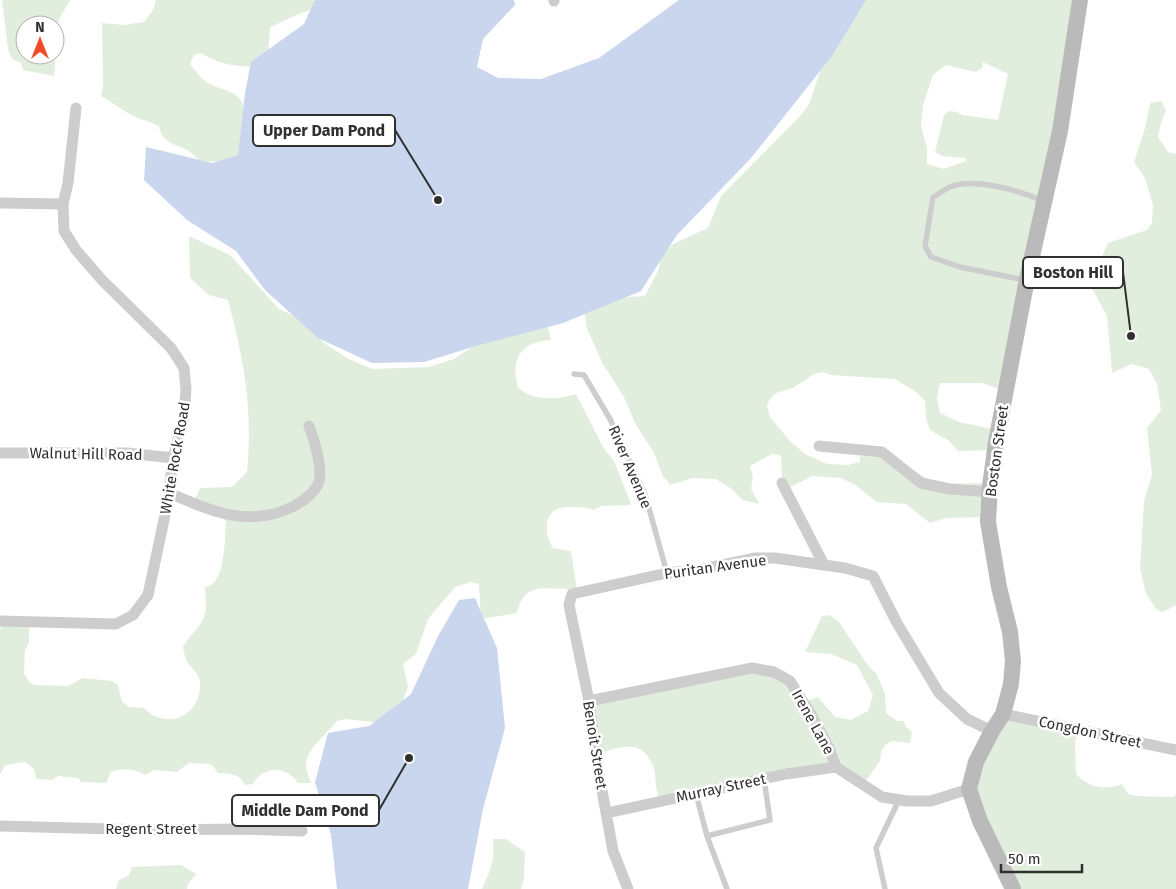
<svg xmlns="http://www.w3.org/2000/svg" width="1176" height="889" viewBox="0 0 1176 889" font-family="'Fira Sans',sans-serif">
<style>
.green{fill:#e2eedd;fill-rule:evenodd}
.water{fill:#c9d6ee}
.lines{fill:none;stroke-linecap:round;stroke-linejoin:round}
.lane{stroke:#cdcdcd;stroke-width:5.5}
.street{stroke:#cdcdcd;stroke-width:11}
.secondary{stroke:#bababa;stroke-width:16}
.labels{text-anchor:middle;dominant-baseline:central;stroke-width:5;stroke-linejoin:round;paint-order:stroke}
.street-label{font-size:15px;fill:#303030;stroke:#fff}
.leader{fill:none;stroke:#303030;stroke-width:2}
.callout-dot{fill:#303030;stroke:#fff;stroke-width:2}
.callout{fill:#fff;stroke:#303030;stroke-width:2}
.callout-label{font-size:16px;text-anchor:middle;font-weight:bold;fill:#303030}
</style>
<rect width="100%" height="100%" fill="#fff"/>
<path class="green" d="M2,0H70L59,19L54,76L23,70L21,63L12,59L8,49ZM25,25H55V55H25Z
M156,0H314V9C298,13 285,21 270,27L268,56L254,67C231,66 220,64 201,53L194,55L190,64C196,72 203,81 212,85C225,91 242,92 244,109C245,126 242,144 241,160L201,162C197,159 193,154 189,151C176,144 161,143 159,126L131,115L101,96L103,86L102,23L124,25L144,22L153,10Z
M863,0H1081L1006,391L982,383H940L937,398L940,413L959,422L998,430L994,450L958,451L948,440L930,430L926,419L925,401L916,392L895,379L831,375L823,372L814,374L793,388L776,393L769,400L767,406L770,417L790,441L805,454L827,464L848,465L860,462V456L891,458L913,470L932,482L941,484L991,483L988,517L946,518L930,523L906,504L877,502L854,484L840,478L812,476L787,489L782,483L781,457L780,455L772,454L750,466L753,477L751,489L759,504L743,500L729,487L716,479L693,478L670,485L667,480L663,477L654,453L635,423L624,397L603,364L587,329L584,309L604,299L645,296L658,271L661,257L673,244L708,228L721,196L801,115L809,104L822,66ZM983,62L1008,74L998,120L962,115L957,112L949,111L944,115L935,152L942,156L965,158L966,161L944,169L927,164V148L921,126L923,105L933,75L946,65L975,72L982,68Z
M1161,101L1166,110L1161,123L1158,137L1168,152L1176,154V605L1163,612L1157,610L1146,594L1140,568L1144,501L1152,475L1147,428L1161,410L1157,384L1149,369L1132,364L1112,373L1107,316L1091,287V281L1108,243L1147,230L1152,223L1153,205L1145,178L1134,162L1145,128L1150,103Z
M189,236L230,255L279,309L303,320L324,343L347,358L372,369L429,367L454,359L488,336L547,323L551,340C535,341 519,346 516,365C514,372 517,381 518,388C534,401 557,400 576,394L603,447L614,461L631,504L630,505L601,506L594,510C586,507 561,505 554,511C543,519 546,538 553,548L571,551L577,591L572,592L567,589C541,589 525,582 517,613L481,619L479,584L471,582L455,587L428,619L416,654L403,664L408,687L395,721L382,723L346,719L337,721L314,746L307,757L306,768L311,783H298C287,766 263,765 253,784L245,785C240,773 229,774 218,773L213,766L208,764L189,763L177,772L154,770L145,775C134,769 123,768 111,772L106,783L81,782L78,778L59,776L51,780L36,779L34,769L25,762L5,765L0,775V629L4,621H29V643L25,650L24,673L30,683L35,685L68,686L83,678L112,681L118,685L122,702L129,707L144,708C167,732 202,715 200,682C199,674 192,669 187,662C185,658 184,652 183,647C189,635 203,626 205,612C207,605 205,595 205,587C207,586 210,586 212,584C226,575 225,530 226,514L194,501L200,488L232,487L247,472C253,410 244,360 228,300L209,295L190,278Z
M829,615L839,622L869,667L876,673L885,694L886,713L897,721H904L905,725L912,733L910,743L892,741L885,745L881,752L880,761L866,781L836,765L659,799C655,787 656,779 654,768C653,764 650,761 648,757C637,739 614,749 598,754L590,700L717,673L776,672L804,702L818,697L835,717L851,720L868,711L873,695L857,665L831,654L805,652L822,616Z
M1001,717L1078,731L1075,743L1076,774C1088,787 1105,791 1122,784L1128,794L1136,796L1172,797L1176,795V889H1014L971,780Z
M493,839H506L525,852L524,879L521,889H482C491,869 495,861 493,839Z
M181,865L196,874L188,884L187,889H116L119,880L129,875L132,867Z"/>
<path class="water" d="M315,0H514L515,5L483,39L477,67L498,78L541,79L599,58L679,0H866L832,56L751,158L677,235L641,291L563,323L476,346L424,362L372,363L318,338L265,290L236,251L187,220L144,180L146,147L212,163L238,155L245,93L251,62L304,24Z
M475,598L497,648L505,728L483,809L468,889H337L331,835L315,782L328,733L369,726L411,694L438,636L459,600Z"/>
<g class="lines">
<path class="lane" d="M1025,280L960,267L931,257L925,246L933,197C939,194 945,189 950,187C975,177 1020,191 1043,201
M574,374L584,375L610,419L645,494L667,573
M696,794L707,836
M727,889L707,836L770,820L764,779
M885,889L876,848L899,800"/>
<path class="street" d="M554,1V0
M0,203L63,204
M819,446L882,452L921,483L950,489L990,492
M0,453H127L173,458
M782,483L824,565
M169,493C211,511 250,529 294,506C303,501 312,495 317,486C325,474 314,439 309,426
M0,621L116,624L133,615L148,595L168,501L173,458L184,417L186,389L184,368L171,348L102,280L76,250L64,231L63,204L68,183L76,108
M589,701L752,668L774,672L790,681L812,716L829,748L836,767L882,797L907,801H931L969,789
M1003,714L1176,750
M607,813L786,774L836,767
M0,826L151,830L238,829L302,831
M628,889L613,851L597,763L589,701L569,605L572,594L667,573L703,569L756,558H775L845,568L873,576L897,623L939,693L967,719L992,731"/>
<path class="secondary" d="M1013,889L980,821L969,789L976,762L992,731L1003,714L1011,684L1013,661L1010,632L999,587L988,522L990,486L996,442L1027,279L1060,131L1080,0"/>
</g>
<g class="labels">
<g class="street-label">
<text transform="translate(997 451) rotate(-82)">Boston Street</text>
<text transform="translate(86 454) rotate(1)">Walnut Hill Road</text>
<text transform="translate(175 458) rotate(-80)">White Rock Road</text>
<text transform="translate(630 467) rotate(67)">River Avenue</text>
<text transform="translate(715 567) rotate(-8)">Puritan Avenue</text>
<text transform="translate(813 722) rotate(61)">Irene Lane</text>
<text transform="translate(1090 732) rotate(12)">Congdon Street</text>
<text transform="translate(595 745) rotate(81)">Benoit Street</text>
<text transform="translate(721 788) rotate(-12)">Murray Street</text>
<text x="151" y="829">Regent Street</text>
</g>
</g>
<path class="leader" d="M438 200L395 130M1131 336L1123 272M409 758L379 810"/>
<g class="callout-dot">
<circle cx="438" cy="200" r="5"/>
<circle cx="1131" cy="336" r="5"/>
<circle cx="409" cy="758" r="5"/>
</g>
<g class="callout">
<rect x="253" y="115" width="142" height="31" rx="5"/>
<rect x="1023" y="257" width="100" height="31" rx="5"/>
<rect x="232" y="795" width="147" height="31" rx="5"/>
</g>
<g class="callout-label">
<text x="324" y="136">Upper Dam Pond</text>
<text x="1073" y="278">Boston Hill</text>
<text x="305" y="816">Middle Dam Pond</text>
</g>
<g transform="translate(40 40)"><circle r="24" fill="#ffffff" stroke="#acacac"/>
<path d="M0-4L9 19L0 12L-9 19Z" fill="#ef4d2a"/>
<text y="-8" font-size="14" font-weight="bold" text-anchor="middle" fill="#303030">N</text>
</g>
<path d="M1001 864v8h81v-8" fill="none" stroke="#303030" stroke-width="2.5"/>
<text x="1008" y="864" font-size="15" fill="#303030" stroke="#ffffff" stroke-width="4" paint-order="stroke">50 m</text>
</svg>
